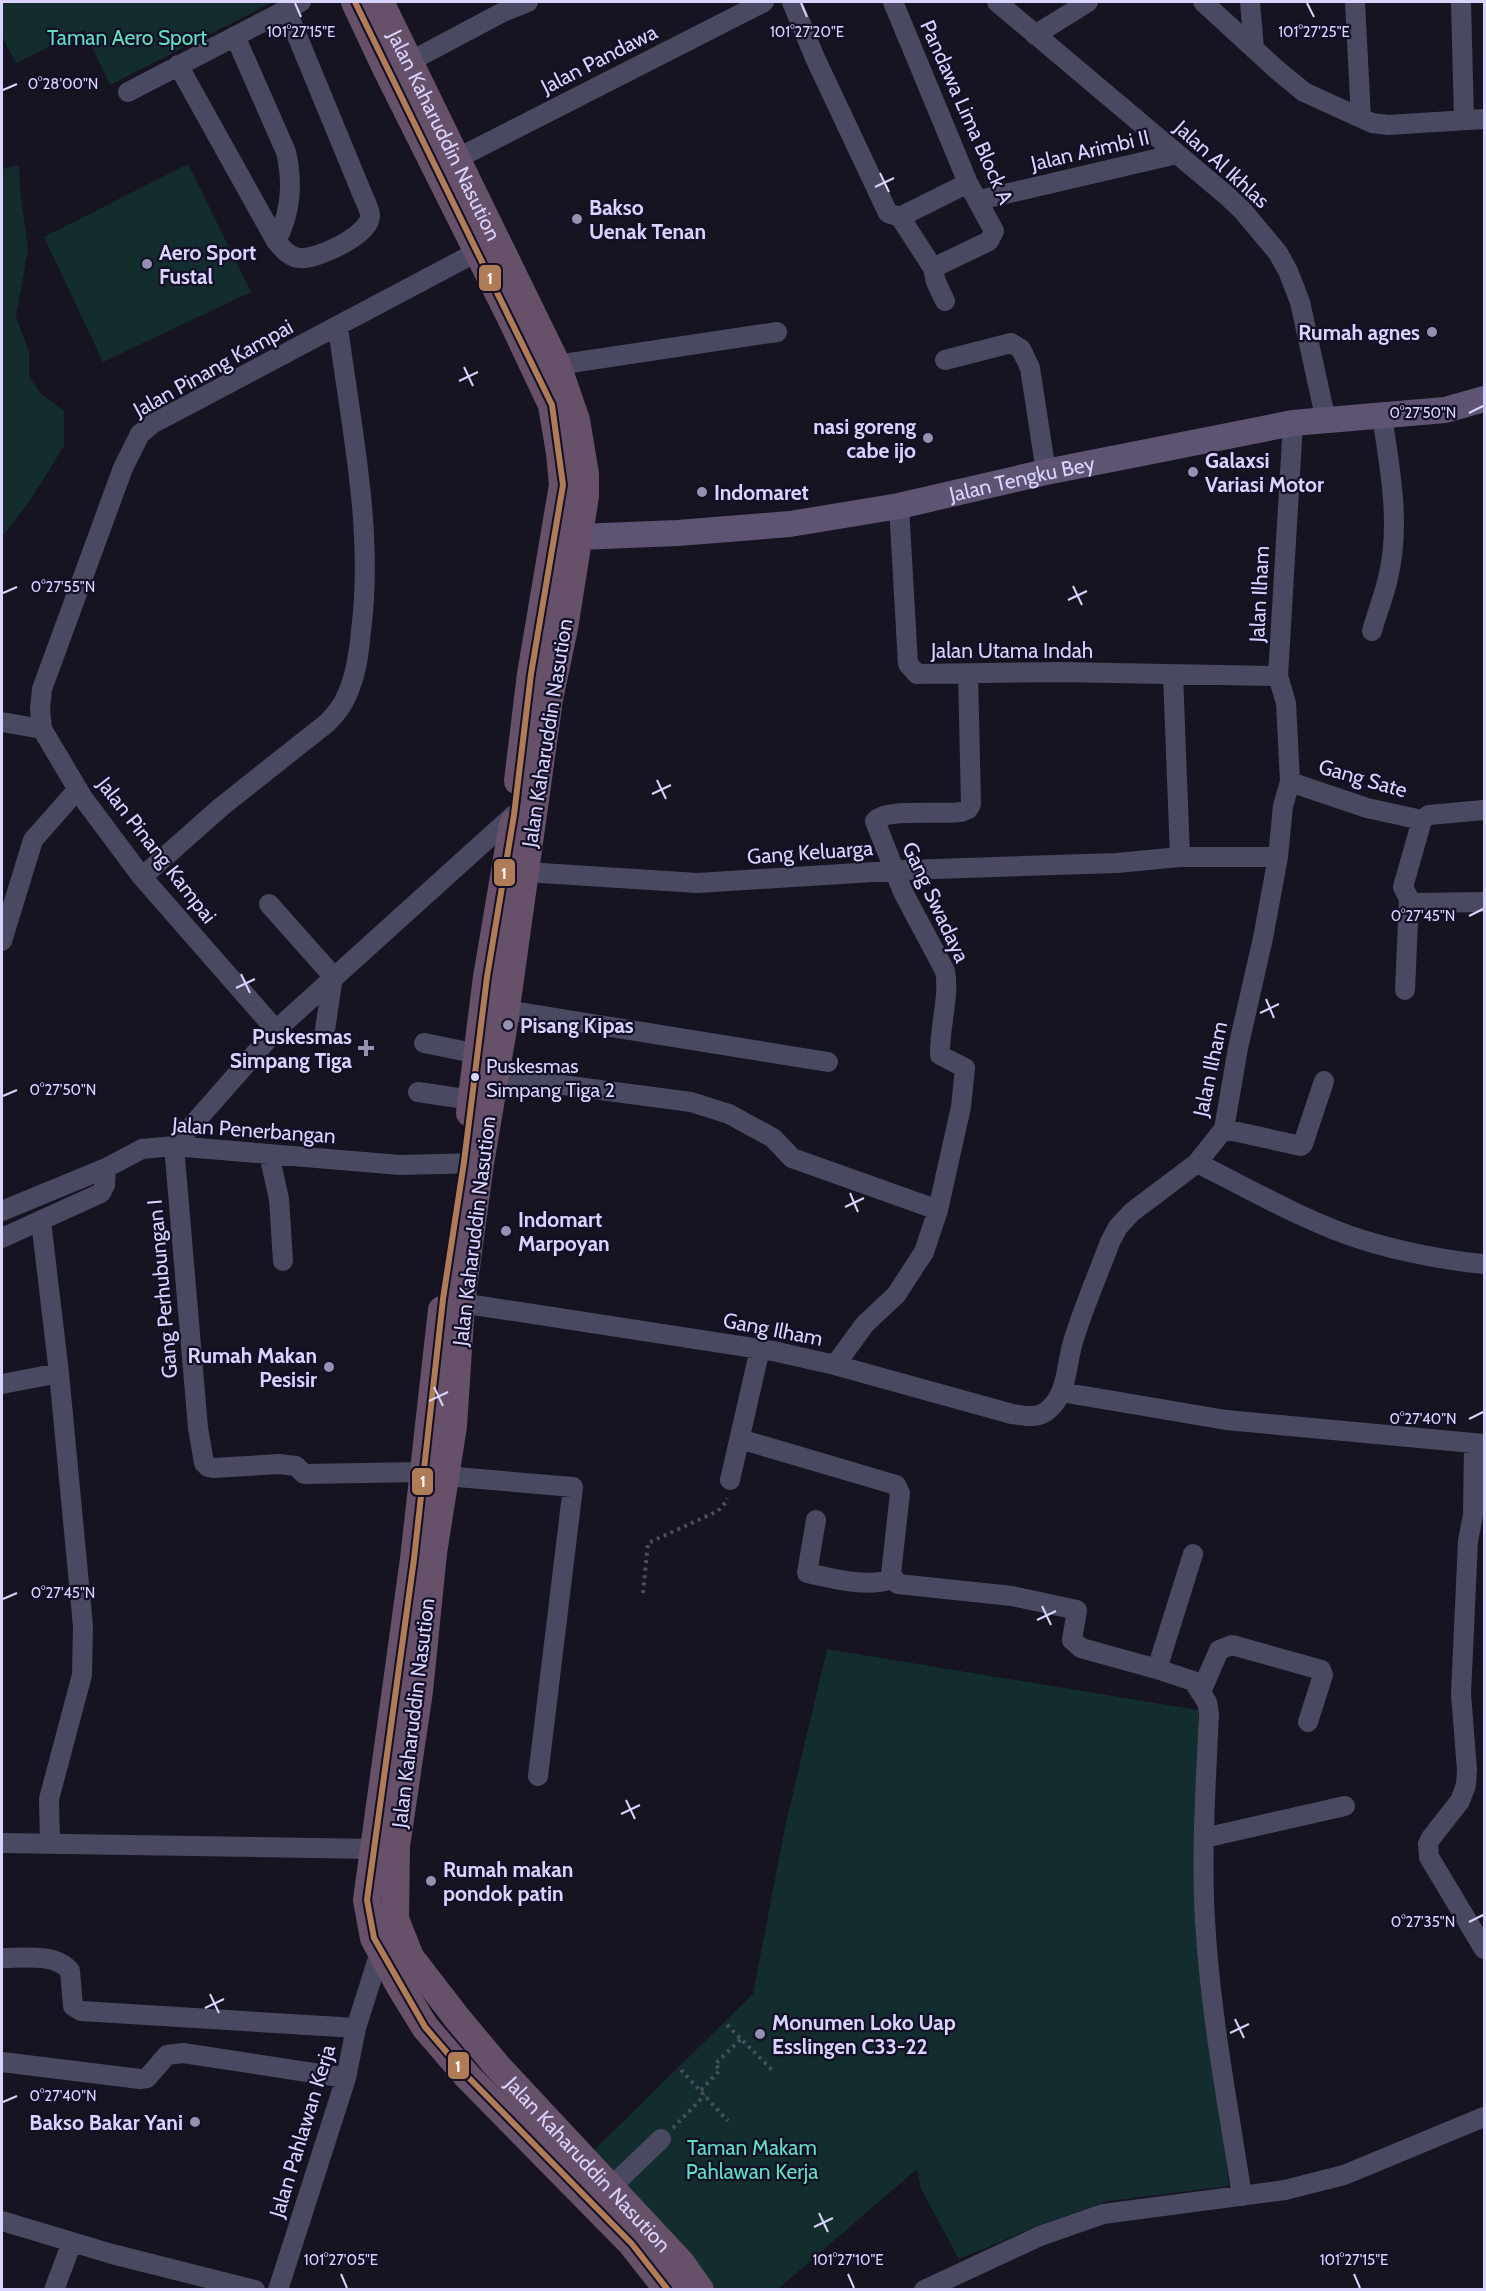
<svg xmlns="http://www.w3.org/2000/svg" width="1486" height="2291" viewBox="0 0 1486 2291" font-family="Cabin,sans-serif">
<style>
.green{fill:#132c2d}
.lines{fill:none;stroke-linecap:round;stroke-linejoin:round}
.path{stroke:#44505f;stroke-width:4;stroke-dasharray:3 4.5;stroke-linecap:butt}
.minor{stroke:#4a4962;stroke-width:20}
.major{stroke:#5e5373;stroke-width:26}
.highway{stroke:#67516a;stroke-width:28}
.bus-1-casing{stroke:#130f26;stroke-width:10}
.bus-1{stroke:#b07c57;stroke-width:6}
.ticks{fill:none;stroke:#d9d4ff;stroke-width:2}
.poi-dot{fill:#9591b1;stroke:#130f26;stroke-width:2}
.bus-dot{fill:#d9d4ff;stroke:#130f26;stroke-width:2}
.labels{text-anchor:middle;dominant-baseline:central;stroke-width:4.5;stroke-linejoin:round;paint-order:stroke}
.bus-label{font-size:20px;fill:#d9d4ff;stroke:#130f26;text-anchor:start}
.park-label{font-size:21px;fill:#5fe0c0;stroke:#130f26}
.street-label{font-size:21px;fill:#d9d4ff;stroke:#130f26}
.poi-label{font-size:21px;font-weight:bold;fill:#d9d4ff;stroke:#130f26;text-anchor:start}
.ticks-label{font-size:15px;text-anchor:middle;fill:#d9d4ff;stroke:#130f26;stroke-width:4.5;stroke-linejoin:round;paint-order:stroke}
.line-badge{stroke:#130f26;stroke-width:2}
.badge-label{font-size:16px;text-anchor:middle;font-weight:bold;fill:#fff}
</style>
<rect width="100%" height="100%" fill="#161421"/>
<path class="green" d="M2,2H273L110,85L84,30L16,63L2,37Z
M188,164L251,292L103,362L44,237Z
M19,165L20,191L28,249L16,317L29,352V377L41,394L64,411V446L31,499L2,537V169Z
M827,1649L1198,1710L1208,2008L1229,2186L1108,2201L1035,2227L959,2259L921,2189L917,2169L778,2289H716L593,2151L753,1994L785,1827Z"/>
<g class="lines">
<path class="path" d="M643,1593L648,1543L718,1511L726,1502L727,1498
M727,2025L772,2070
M681,2070L728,2121
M701,2090L720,2070L715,2064L741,2039
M673,2128L705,2095"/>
<path class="minor" d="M792,2L815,58L888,213L900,217L933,268L936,282L945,301
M893,2L968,183L994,231L989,241L933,268
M997,2L1226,195L1243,211L1278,253L1288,271L1300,302L1326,421
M1203,2L1276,69L1304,92L1372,123L1388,125L1484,119
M1250,2L1254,49
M1355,2L1361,118
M1461,2L1464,120
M1035,35L1088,2
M235,36L286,152C293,182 291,214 276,241
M409,62L503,12L528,2
M178,65L276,241C283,249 287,255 298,258C315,261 370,235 370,216C370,210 366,203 364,198L286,9
M128,92L301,2
M456,159L764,2
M979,200L1177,154
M900,217L968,183
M945,360L1011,343L1021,349L1030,368L1046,472
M557,365L777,332
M899,506L908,664L917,674L1059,672L1278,676
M1372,631C1377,613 1384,596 1388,578C1401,525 1390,469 1382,416
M1173,675L1180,857
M2,722L42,729
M1290,782L1367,808L1422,820
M1484,810L1429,815L1422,820L1403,887L1409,899L1414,903L1484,902
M525,872L698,883L905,870L1117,863L1180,857H1278
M142,877L221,807L327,723C335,715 342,707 346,697C356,677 359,653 361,631C374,530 351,427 338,327
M269,904L333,976L325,1030
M2,941L33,840L78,789
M1405,990L1409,899
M506,1010L828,1062
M276,1030L142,877L83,798L42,729L40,709L42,689L123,468L140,434L152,424L477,252
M424,1043L478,1054
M495,1076L691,1102L729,1114L773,1138L792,1158L938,1210
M418,1092L472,1100
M1224,1129L1301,1146L1303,1144L1324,1081
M269,1154L279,1199L283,1261
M1197,1163C1250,1189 1306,1222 1363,1240C1398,1251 1448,1261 1484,1264
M2,1211L106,1168L142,1149L174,1146L400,1165L480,1163
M41,1221L59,1373L83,1626L82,1675L49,1799L50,1844
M2,1238L101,1193L105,1185L106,1168
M461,1303L773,1351L835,1365L1012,1414C1025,1416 1038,1419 1048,1410C1068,1394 1066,1364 1073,1342C1083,1308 1098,1275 1110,1242L1118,1227L1132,1212L1197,1163L1224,1129L1238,1048L1263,938L1278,857L1283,806L1290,782L1286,703L1278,676L1293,423
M835,1365L865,1324L896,1295L924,1252L938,1210L961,1107L965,1068L940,1055C939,1028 950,996 945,971L903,892L875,821C885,808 943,815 961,812L968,809L971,804L968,674
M2,1384L59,1373
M1061,1392L1226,1420L1484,1444
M740,1439L896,1485L900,1493L891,1574L898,1584L1012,1596L1077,1610L1072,1640L1081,1648L1157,1669L1193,1681L1207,1702L1209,1714C1206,1782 1201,1851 1205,1920C1210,2012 1228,2105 1242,2196
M1474,1444L1473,1515L1468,1541L1461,1694L1467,1770L1466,1785L1460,1801L1431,1838L1428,1844L1429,1857L1484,1949
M422,1472L304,1474L296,1466L279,1464L213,1468L208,1467L204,1463L198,1428L174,1146L276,1030L514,815H518
M445,1476L573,1487L538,1776
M730,1480L760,1349
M816,1520L807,1573C836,1579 864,1588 893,1579
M1157,1669L1193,1554
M1201,1692L1219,1650L1232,1645L1321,1670L1323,1675L1308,1722
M1204,1838L1345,1806
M2,1843L373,1849
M2,1958C22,1958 56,1953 70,1971L73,2006L81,2011L356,2028
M2,2062L140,2079L147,2078L167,2055L183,2053L346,2078
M610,2188L661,2139
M2,2221L112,2254L255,2290
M54,2290L72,2242
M278,2290L346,2078L356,2028L380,1952L387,1948
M924,2290L1040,2236L1103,2214L1285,2190L1344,2175L1484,2117"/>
<path class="major" id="s1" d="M559,535L578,537L678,533L790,524L899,506L1046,472L1293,423L1445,410L1484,399"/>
<g class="highway">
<path d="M355,2L387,70L512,320L552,405L560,453L563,485L531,674L518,781"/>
<path id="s2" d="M380,2L557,365L576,420L585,474V496L564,628L549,699L503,1029L480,1163L461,1303L453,1426L433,1553L419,1691L396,1846L395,1919L410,1957L457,2018L498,2067L681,2263L700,2290"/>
<path d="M470,1113L487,977L513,824"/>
<path d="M442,1310L414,1559L367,1900L374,1938L401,1988L425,2027L468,2077L632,2244L668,2290"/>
</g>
<g class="bus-1-casing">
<path id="bus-1" d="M355,2L552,405L563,485L531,674L514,815L487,977L464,1162L443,1299L414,1559L367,1900L374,1938L425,2027L468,2077L632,2244L668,2290"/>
</g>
<use href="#bus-1" class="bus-1"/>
</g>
<path class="ticks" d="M295,3L301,17M801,3L807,17M1307,3L1314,17M3,90L17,84M880,173L889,192M875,187L894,178M464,367L473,386M459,381L478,372M1469,413L1483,406M1073,586L1082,605M3,593L17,587M1068,600L1087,591M657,780L666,799M652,794L671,785M1469,916L1483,909M241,974L250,993M236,988L255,979M1266,999L1274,1018M1260,1013L1279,1004M3,1096L17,1090M850,1193L858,1212M845,1207L864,1198M434,1387L443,1406M429,1401L448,1392M1469,1419L1483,1412M3,1599L17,1593M1042,1606L1051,1625M1037,1620L1056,1611M626,1800L635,1819M621,1814L640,1805M1469,1922L1483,1915M210,1994L219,2013M205,2008L224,1999M1235,2019L1244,2038M1230,2033L1249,2024M3,2102L17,2096M819,2213L828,2232M814,2227L833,2218M341,2274L347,2288M848,2274L854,2288M1354,2274L1360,2288"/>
<g class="poi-dot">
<circle cx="577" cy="219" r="6"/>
<circle cx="147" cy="264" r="6"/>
<circle cx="1432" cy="332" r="6"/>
<circle cx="928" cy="438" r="6"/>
<circle cx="1193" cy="472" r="6"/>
<circle cx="702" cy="492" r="6"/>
<circle cx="508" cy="1025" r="6"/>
<path d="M363 1039h6v6h6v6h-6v6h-6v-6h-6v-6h6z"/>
<circle cx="506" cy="1231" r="6"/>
<circle cx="329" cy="1367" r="6"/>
<circle cx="431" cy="1881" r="6"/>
<circle cx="760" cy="2034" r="6"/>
<circle cx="195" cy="2122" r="6"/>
</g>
<circle class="bus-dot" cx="475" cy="1077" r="5"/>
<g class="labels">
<g class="bus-label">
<text x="486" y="1066">Puskesmas<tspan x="486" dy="24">Simpang Tiga 2</tspan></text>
</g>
<g class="park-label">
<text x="127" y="37">Taman Aero Sport</text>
<text x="752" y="2147">Taman Makam<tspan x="752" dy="24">Pahlawan Kerja</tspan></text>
</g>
<g class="street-label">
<text transform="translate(599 59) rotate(-27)">Jalan Pandawa</text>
<text transform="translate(967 112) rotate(66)">Pandawa Lima Block A</text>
<text stroke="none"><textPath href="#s2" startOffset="148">Jalan Kaharuddin Nasution</textPath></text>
<text transform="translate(1090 150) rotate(-13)">Jalan Arimbi II</text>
<text transform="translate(1222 164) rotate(42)">Jalan Al Ikhlas</text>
<text transform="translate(213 368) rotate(-29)">Jalan Pinang Kampai</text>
<text stroke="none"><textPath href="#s1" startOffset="468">Jalan Tengku Bey</textPath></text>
<text transform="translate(1259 594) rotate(-87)">Jalan Ilham</text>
<text x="1012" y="650">Jalan Utama Indah</text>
<text transform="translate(547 733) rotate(-81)">Jalan Kaharuddin Nasution</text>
<text transform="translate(1363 778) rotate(16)">Gang Sate</text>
<text transform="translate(157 850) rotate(52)">Jalan Pinang Kampai</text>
<text transform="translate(810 852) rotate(-4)">Gang Keluarga</text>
<text transform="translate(936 902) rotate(65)">Gang Swadaya</text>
<text transform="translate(1210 1069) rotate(-78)">Jalan Ilham</text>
<text transform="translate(254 1130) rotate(4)">Jalan Penerbangan</text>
<text transform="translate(474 1231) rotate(-83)">Jalan Kaharuddin Nasution</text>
<text transform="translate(162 1289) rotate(-95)">Gang Perhubungan I</text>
<text transform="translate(773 1329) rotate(11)">Gang Ilham</text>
<text transform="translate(413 1713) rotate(-83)">Jalan Kaharuddin Nasution</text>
<text transform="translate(302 2131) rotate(-73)">Jalan Pahlawan Kerja</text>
<text stroke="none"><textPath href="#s2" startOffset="2290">Jalan Kaharuddin Nasution</textPath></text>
</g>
<g class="poi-label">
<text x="589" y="207">Bakso<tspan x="589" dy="24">Uenak Tenan</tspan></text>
<text x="159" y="252">Aero Sport<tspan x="159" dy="24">Fustal</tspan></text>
<text x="1420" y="332" text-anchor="end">Rumah agnes</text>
<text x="916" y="426" text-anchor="end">nasi goreng<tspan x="916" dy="24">cabe ijo</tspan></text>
<text x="1205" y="460">Galaxsi<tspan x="1205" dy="24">Variasi Motor</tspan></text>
<text x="714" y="492">Indomaret</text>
<text x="520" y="1025">Pisang Kipas</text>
<text x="352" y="1036" text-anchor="end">Puskesmas<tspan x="352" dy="24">Simpang Tiga</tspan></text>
<text x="518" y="1219">Indomart<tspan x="518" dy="24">Marpoyan</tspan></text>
<text x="317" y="1355" text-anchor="end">Rumah Makan<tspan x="317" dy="24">Pesisir</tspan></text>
<text x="443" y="1869">Rumah makan<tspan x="443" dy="24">pondok patin</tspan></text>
<text x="772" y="2022">Monumen Loko Uap<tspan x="772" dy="24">Esslingen C33-22</tspan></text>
<text x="183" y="2122" text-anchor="end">Bakso Bakar Yani</text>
</g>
</g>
<g class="ticks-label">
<text x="301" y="37">101°27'15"E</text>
<text x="807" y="37">101°27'20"E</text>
<text x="1314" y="37">101°27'25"E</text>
<text x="63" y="89">0°28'00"N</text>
<text x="1423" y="418">0°27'50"N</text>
<text x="63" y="592">0°27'55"N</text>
<text x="1423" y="921">0°27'45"N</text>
<text x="63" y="1095">0°27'50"N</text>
<text x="1423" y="1424">0°27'40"N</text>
<text x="63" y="1598">0°27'45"N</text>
<text x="1423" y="1927">0°27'35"N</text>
<text x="63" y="2101">0°27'40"N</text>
<text x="341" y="2265">101°27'05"E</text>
<text x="848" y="2265">101°27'10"E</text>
<text x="1354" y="2265">101°27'15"E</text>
</g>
<g class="line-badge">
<rect x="478" y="264" width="24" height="28" rx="6" fill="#b07c57"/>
<rect x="493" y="858" width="23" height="29" rx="6" fill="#b07c57"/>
<rect x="411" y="1467" width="23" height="29" rx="6" fill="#b07c57"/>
<rect x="447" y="2051" width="23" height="29" rx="6" fill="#b07c57"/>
</g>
<g class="badge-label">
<text x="490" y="284">1</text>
<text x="504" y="879">1</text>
<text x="423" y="1487">1</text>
<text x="458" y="2072">1</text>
</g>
<rect width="1486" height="2291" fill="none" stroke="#d9d4ff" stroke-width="6"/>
</svg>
